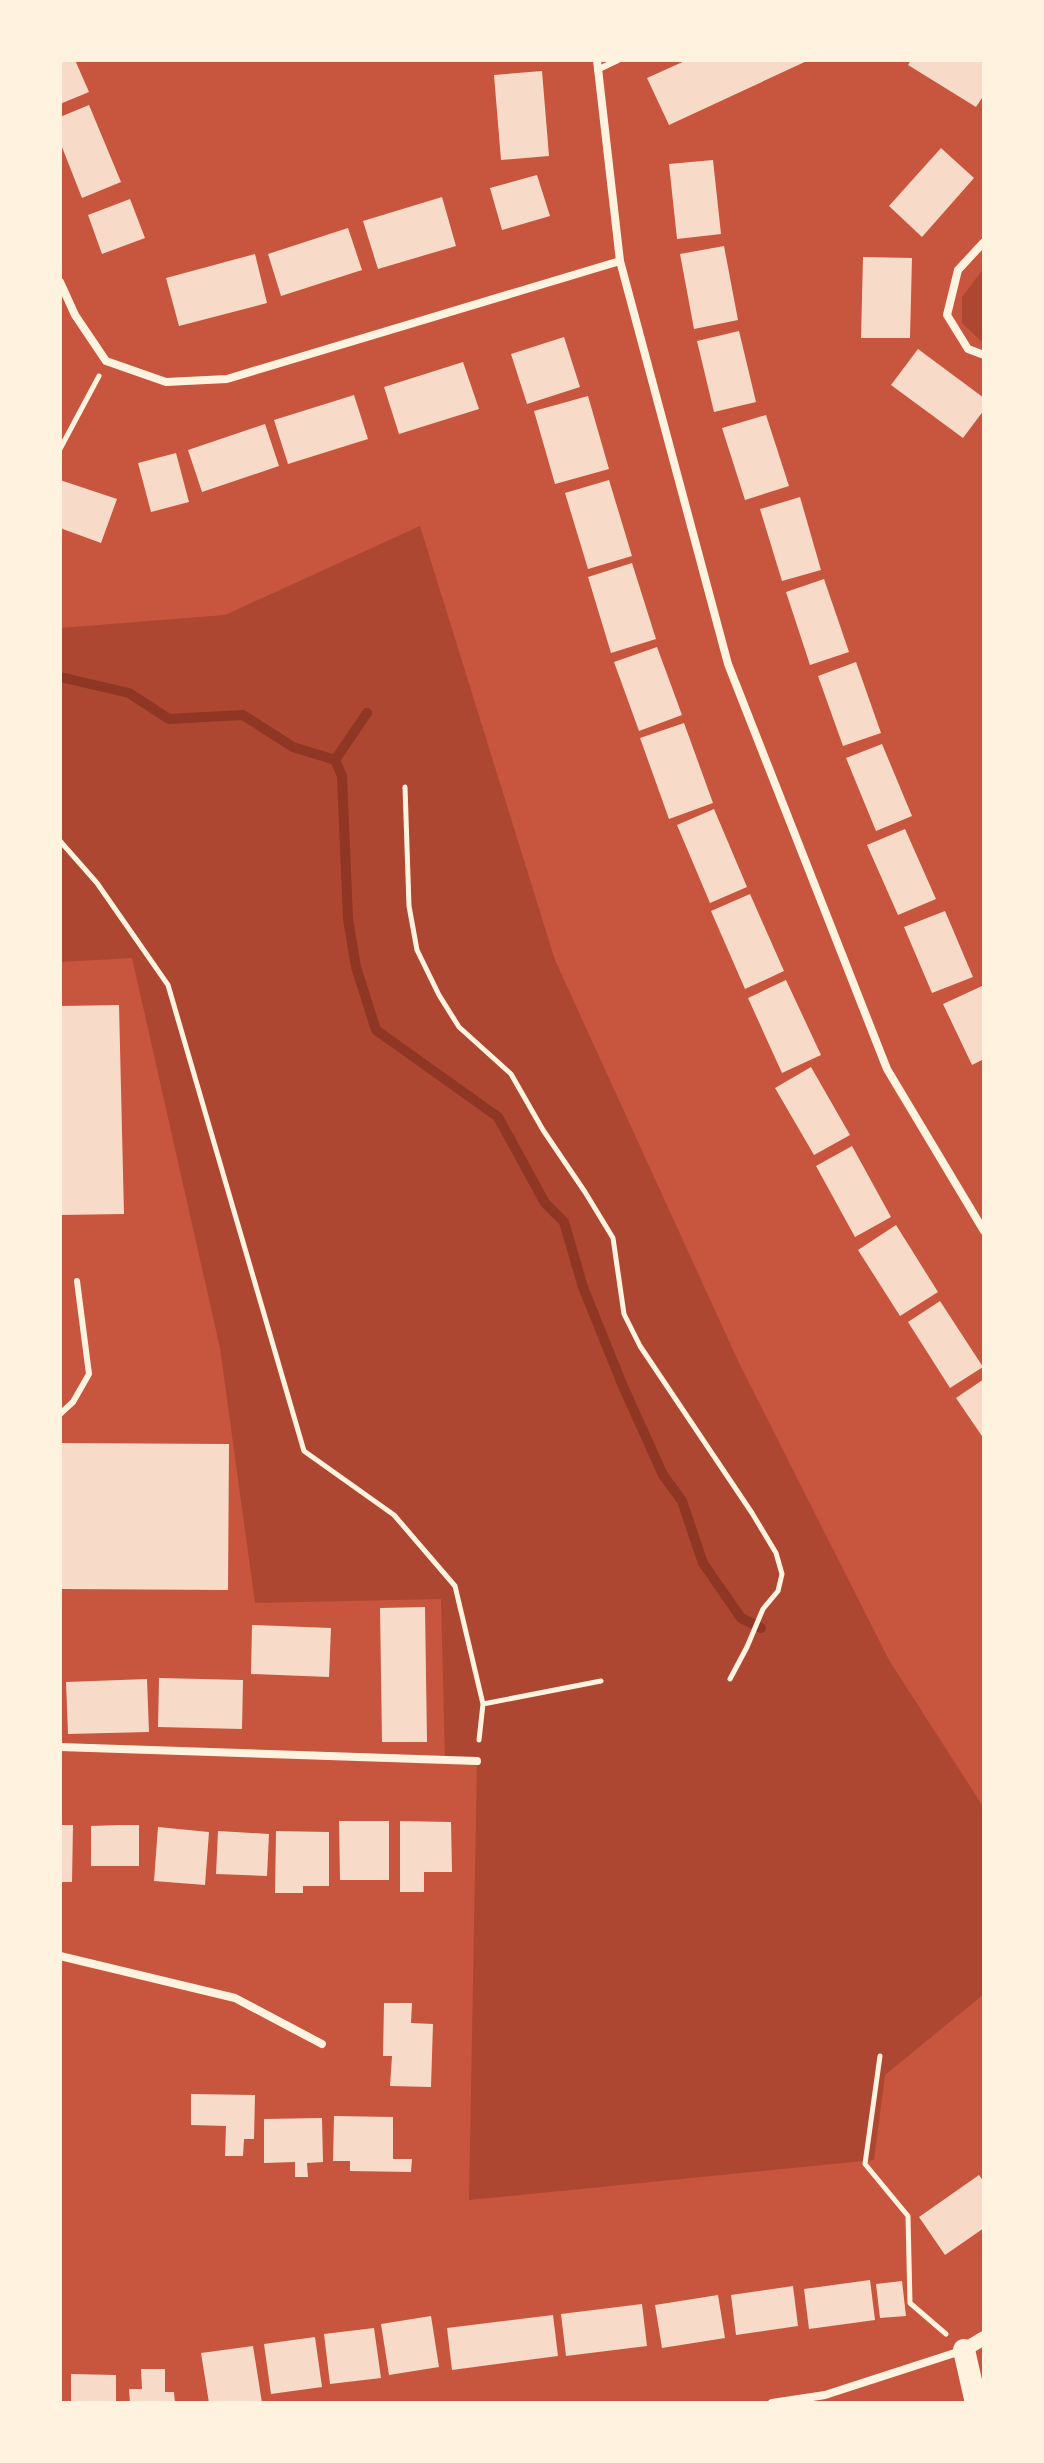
<svg xmlns="http://www.w3.org/2000/svg" width="1044" height="2463" viewBox="0 0 1044 2463" font-family="Poppins,sans-serif">
<style>
.green{fill:#ae4732}
.lines{fill:none;stroke-linecap:round;stroke-linejoin:round}
.stream{stroke:#8f3625;stroke-width:10}
.building{fill:#f7dbc8}
.path{stroke:#fff3e0;stroke-width:5}
.service{stroke:#fff3e0;stroke-width:6}
.minor{stroke:#fff3e0;stroke-width:8}
.tertiary{stroke:#fff3e0;stroke-width:14}
.trunk{stroke:#fff3e0;stroke-width:22}
</style>
<rect width="100%" height="100%" fill="#c8553d"/>
<path class="green" d="M984,268V344L962,323V297Z
M420,526L555,960L739,1363L889,1660L984,1808V1994L885,2075L874,2160L469,2200L477,1761L445,1760L441,1599L255,1603L220,1348L132,958L60,962V628L225,615Z"/>
<g class="lines">
<path class="stream" d="M60,677L129,693L169,719L243,715L293,747L335,760L342,776L348,919L356,967L376,1030L498,1117L545,1203L564,1222L583,1287L622,1384L663,1475L682,1501L703,1563L741,1618L761,1628
M335,760L367,713"/>
</g>
<path class="building" d="M60,60H75L89,92L60,104Z
M687,60H809L669,125L647,78Z
M911,60H984V95L976,107L908,65Z
M542,71L549,156L501,160L494,75Z
M89,105L121,182L82,198L60,142V117Z
M941,148L974,178L922,237L889,206Z
M713,160L721,234L677,239L669,164Z
M537,175L550,216L502,230L490,188Z
M442,197L456,246L378,269L363,221Z
M130,199L145,238L102,254L88,215Z
M348,228L362,270L281,296L268,254Z
M724,246L738,320L694,329L680,254Z
M255,254L267,303L179,326L166,278Z
M863,257L912,258L910,338H861Z
M739,331L756,402L714,412L697,341Z
M564,337L580,387L527,404L511,354Z
M918,349L984,398V410L963,438L891,385Z
M463,362L479,409L399,434L384,387Z
M354,395L368,439L288,464L274,420Z
M588,396L609,469L555,484L534,411Z
M766,415L789,486L745,500L722,428Z
M265,424L279,466L202,492L188,450Z
M176,453L189,502L151,512L138,463Z
M60,480L117,499L101,543L60,528Z
M609,480L632,556L588,569L565,493Z
M800,497L821,570L782,581L760,509Z
M632,563L656,639L611,653L588,577Z
M824,579L849,652L810,665L786,592Z
M657,647L682,715L639,731L614,662Z
M856,662L881,733L843,746L818,676Z
M684,723L713,803L669,819L640,738Z
M882,744L912,816L876,831L846,758Z
M714,809L747,887L710,903L677,825Z
M905,829L936,899L898,915L867,845Z
M750,894L784,971L745,989L711,911Z
M945,911L973,977L932,993L904,927Z
M786,980L821,1055L782,1073L748,998Z
M982,986L984,991V1059L972,1065L943,1004Z
M119,1005L124,1214L60,1215V1006Z
M811,1067L850,1135L814,1155L775,1088Z
M852,1146L891,1217L855,1237L816,1166Z
M896,1225L938,1292L900,1316L858,1250Z
M940,1301L983,1367L950,1388L908,1322Z
M984,1379V1439L956,1398Z
M60,1443L229,1444L228,1590L60,1589Z
M425,1607L427,1742H382L380,1608Z
M252,1625L331,1628L329,1677L251,1674Z
M159,1678L243,1680L242,1729L158,1727Z
M147,1679L149,1732L68,1734L66,1682Z
M339,1821H389V1880H340Z
M400,1821L451,1822L452,1872H424V1892H400Z
M60,1825H73L72,1882H60Z
M119,1825H139V1866H91V1826Z
M158,1827L209,1832L205,1885L154,1881Z
M218,1831L269,1834L267,1876L216,1874Z
M276,1831L329,1832V1886H303V1893H275Z
M384,2003H412L411,2023L433,2024L431,2087L390,2086L392,2056H383Z
M191,2094L255,2095L254,2139H244L243,2156H225L226,2126L191,2125Z
M334,2116L393,2117V2159H412L411,2172L350,2171V2161H333Z
M322,2118L323,2162L307,2163L308,2177H295V2162L264,2163V2119Z
M979,2175L984,2182V2228L945,2255L919,2217Z
M870,2280L875,2320L809,2329L804,2289Z
M902,2281L906,2316L880,2318L876,2284Z
M793,2286L798,2326L736,2335L731,2295Z
M718,2295L725,2338L662,2348L655,2305Z
M642,2304L647,2346L566,2356L561,2314Z
M553,2315L558,2356L452,2370L447,2328Z
M431,2316L439,2367L389,2375L381,2324Z
M374,2328L381,2378L330,2384L324,2334Z
M315,2337L322,2387L271,2394L264,2344Z
M253,2346L262,2403H209L201,2353Z
M141,2369H165V2392H174L175,2403H130L129,2389H142Z
M71,2374L116,2375V2403H71Z"/>
<g class="lines">
<path class="path" d="M60,449L99,376
M405,787L409,906L417,950L439,995L459,1027L511,1074L543,1130L585,1192L613,1238L624,1314L640,1346L752,1513L776,1553L782,1574L778,1591L763,1609L747,1647L730,1679
M60,841L97,883L168,985L304,1451L394,1515L455,1586L483,1704L479,1740
M483,1704L601,1681
M880,2056L865,2164L908,2216L910,2303L946,2334"/>
<path class="service" d="M597,70L618,60
M60,1414L73,1402L89,1374L77,1281"/>
<path class="minor" d="M597,60L620,261L728,664L887,1069L984,1231
M984,242L958,270L947,315L968,349L984,355
M60,282L75,315L106,361L166,382L227,379L620,261
M60,1747L477,1761
M60,1956L235,1998L322,2044
M772,2403L825,2395L964,2350"/>
<path class="tertiary" d="M964,2350L984,2338"/>
<path class="trunk" d="M964,2350L976,2403"/>
</g>
<rect width="1044" height="2463" fill="none" stroke="#fff3e0" stroke-width="124"/>
</svg>
